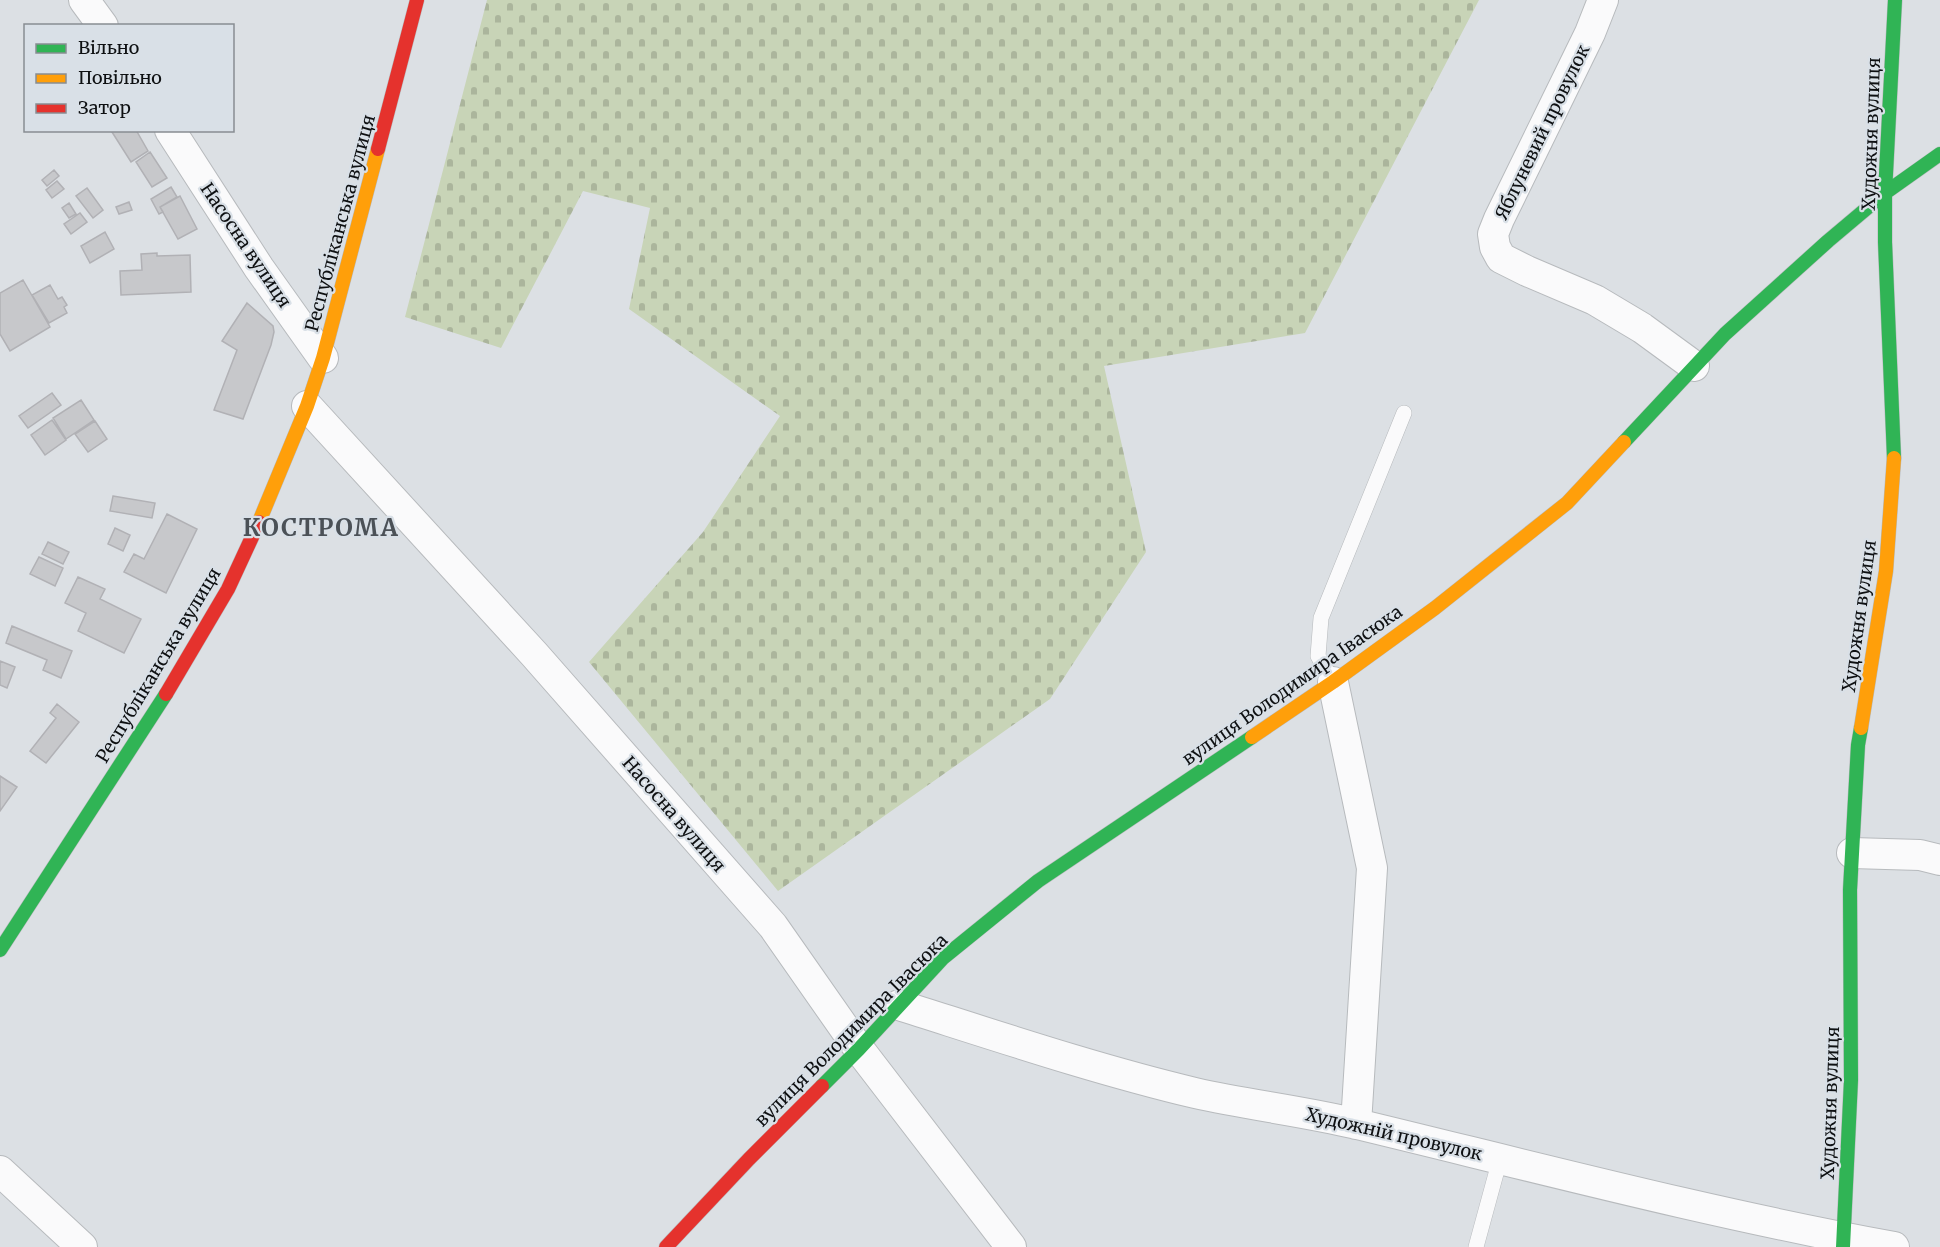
<svg xmlns="http://www.w3.org/2000/svg" width="1940" height="1247" viewBox="0 0 1940 1247" font-family="Merriweather,serif">
<style>
.cemetery{fill:url(#cemetery-stones)}
.building{fill:#c7c8cb;stroke:#b1b1b5;stroke-width:1.5}
.lines{fill:none;stroke-linecap:round;stroke-linejoin:round}
.lane-casing{stroke:#b7babd;stroke-width:16}
.street-casing{stroke:#b7babd;stroke-width:32}
.fast-casing{stroke:#b7babd;stroke-width:15}
.slow-casing{stroke:#b7babd;stroke-width:15}
.jam-casing{stroke:#b7babd;stroke-width:15}
.lane{stroke:#fafafb;stroke-width:15}
.street{stroke:#fafafb;stroke-width:30}
.fast{stroke:#30b455;stroke-width:14}
.slow{stroke:#ff9f0a;stroke-width:14}
.jam{stroke:#e5322d;stroke-width:14}
.labels{text-anchor:middle;dominant-baseline:central;stroke-width:4.5;stroke-linejoin:round;paint-order:stroke}
.street-label{font-size:18px;fill:#0e1012;stroke:#d9e0e7}
.district-label{font-size:24px;font-weight:bold;letter-spacing:1.5px;fill:#4b5157;stroke:#d9e0e7}
</style>
<defs>
<pattern id="cemetery-stones" width="16" height="16" patternUnits="userSpaceOnUse" patternTransform="scale(1.5)"><rect width="16" height="16" fill="#c8d4b7"/><path d="M2 7V4a2 2 0 0 1 4 0v3zM10 15v-3a2 2 0 0 1 4 0v3z" fill="#abb59c"/></pattern>
</defs>
<rect width="100%" height="100%" fill="#dce0e4"/>
<path class="cemetery" d="M487,0H1479L1305,333L1104,366L1146,552L1050,699L778,891L589,662L703,532L780,416L629,309L650,208L583,191L501,348L405,317Z"/>
<path class="building" d="M114,130H136L148,151L131,162L112,132Z
M150,152L167,178L152,187L136,162Z
M54,170L59,176L47,186L42,180Z
M57,181L64,189L52,198L46,190Z
M171,187L177,197L160,207L163,212L159,214L151,199Z
M87,188L103,210L93,218L76,196Z
M180,196L197,229L178,239L160,207Z
M129,202L132,210L119,214L116,207Z
M69,203L76,214L69,218L62,208Z
M80,213L87,222L71,234L64,224Z
M105,232L114,249L90,263L81,246Z
M157,253V256L190,255L191,292L121,295L120,271L142,270L141,254Z
M23,280L50,327L10,351L0,334V293Z
M50,285L58,299L62,297L67,305L64,307L67,313L49,323L32,295Z
M247,303L273,326L274,332L271,345L243,419L214,410L237,350L222,341Z
M52,393L61,405L28,428L19,416Z
M81,400L94,420L66,439L53,418Z
M52,420L66,440L45,455L31,435Z
M95,421L107,439L88,452L75,434Z
M113,496L155,503L152,518L110,511Z
M167,514L197,529L166,593L124,572L134,554L144,559Z
M115,528L130,535L123,551L108,544Z
M48,542L69,552L63,564L42,554Z
M39,557L63,568L55,586L30,574Z
M78,577L105,589L100,599L141,619L124,653L78,631L86,613L65,603Z
M12,626L72,651L61,678L43,670L47,660L6,643Z
M0,661L15,667L7,688L0,685Z
M57,704L79,722L46,763L30,751L56,718L50,713Z
M0,776L17,787L0,811Z"/>
<g class="lines">
<g class="lane-casing">
<path id="lane" d="M1333,682L1318,656L1321,618L1404,413
M1476,1247L1500,1159"/>
</g>
<g class="street-casing">
<path id="street" d="M84,0L103,26
M1603,0L1590,33L1499,219L1493,234L1495,247L1501,258L1527,271L1595,300L1642,328L1694,366
M170,130L259,268L323,358
M307,406L534,654L773,926L859,1049L1011,1247
M1333,682L1372,868L1356,1124
M1852,853L1920,855L1940,860
M899,1005C997,1036 1095,1069 1195,1093C1248,1105 1303,1111 1357,1124C1535,1167 1713,1214 1894,1247
M0,1171L82,1247"/>
</g>
<g class="fast-casing">
<path id="fast" d="M1624,442L1725,334L1828,241L1885,193L1940,154
M1894,458L1885,242V193L1895,0
M0,950L166,694
M822,1086L859,1049L943,958L1038,881L1252,737
M1843,1247L1851,1080L1850,890L1858,745L1861,728"/>
</g>
<g class="slow-casing">
<path id="slow" d="M259,522L307,406L323,358L378,149
M1861,728L1886,571L1894,458
M1252,737L1333,682L1435,608L1567,503L1624,442"/>
</g>
<g class="jam-casing">
<path id="jam" d="M378,149L417,0
M166,694L228,589L259,522
M666,1247L749,1159L822,1086"/>
</g>
<use href="#lane" class="lane"/>
<use href="#street" class="street"/>
<use href="#fast" class="fast"/>
<use href="#slow" class="slow"/>
<use href="#jam" class="jam"/>
</g>
<g class="labels">
<g class="street-label">
<text transform="translate(1542 132) rotate(-64)">Яблуневий провулок</text>
<text transform="translate(1871 134) rotate(-88)">Художня вулиця</text>
<text transform="translate(340 223) rotate(-75)">Республіканська вулиця</text>
<text transform="translate(246 245) rotate(56)">Насосна вулиця</text>
<text transform="translate(1859 616) rotate(-82)">Художня вулиця</text>
<text transform="translate(158 665) rotate(-59)">Республіканська вулиця</text>
<text transform="translate(1292 685) rotate(-35)">вулиця Володимира Івасюка</text>
<text transform="translate(674 814) rotate(49)">Насосна вулиця</text>
<text transform="translate(851 1030) rotate(-45)">вулиця Володимира Івасюка</text>
<text transform="translate(1830 1103) rotate(-88)">Художня вулиця</text>
<text transform="translate(1394 1134) rotate(13)">Художній провулок</text>
</g>
<g class="district-label">
<text x="321" y="527">КОСТРОМА</text>
</g>
</g>
<rect x="24" y="24" width="210" height="108" fill="#d9e0e7" stroke="#888d92" stroke-width="1.5"/>
<rect x="36" y="44" width="30" height="9" fill="#30b455" stroke="#888d92" stroke-width="1.5"/>
<text x="78" y="54" font-size="18" fill="#0e1012">Вільно</text>
<rect x="36" y="74" width="30" height="9" fill="#ff9f0a" stroke="#888d92" stroke-width="1.5"/>
<text x="78" y="84" font-size="18" fill="#0e1012">Повільно</text>
<rect x="36" y="104" width="30" height="9" fill="#e5322d" stroke="#888d92" stroke-width="1.5"/>
<text x="78" y="114" font-size="18" fill="#0e1012">Затор</text>
</svg>
